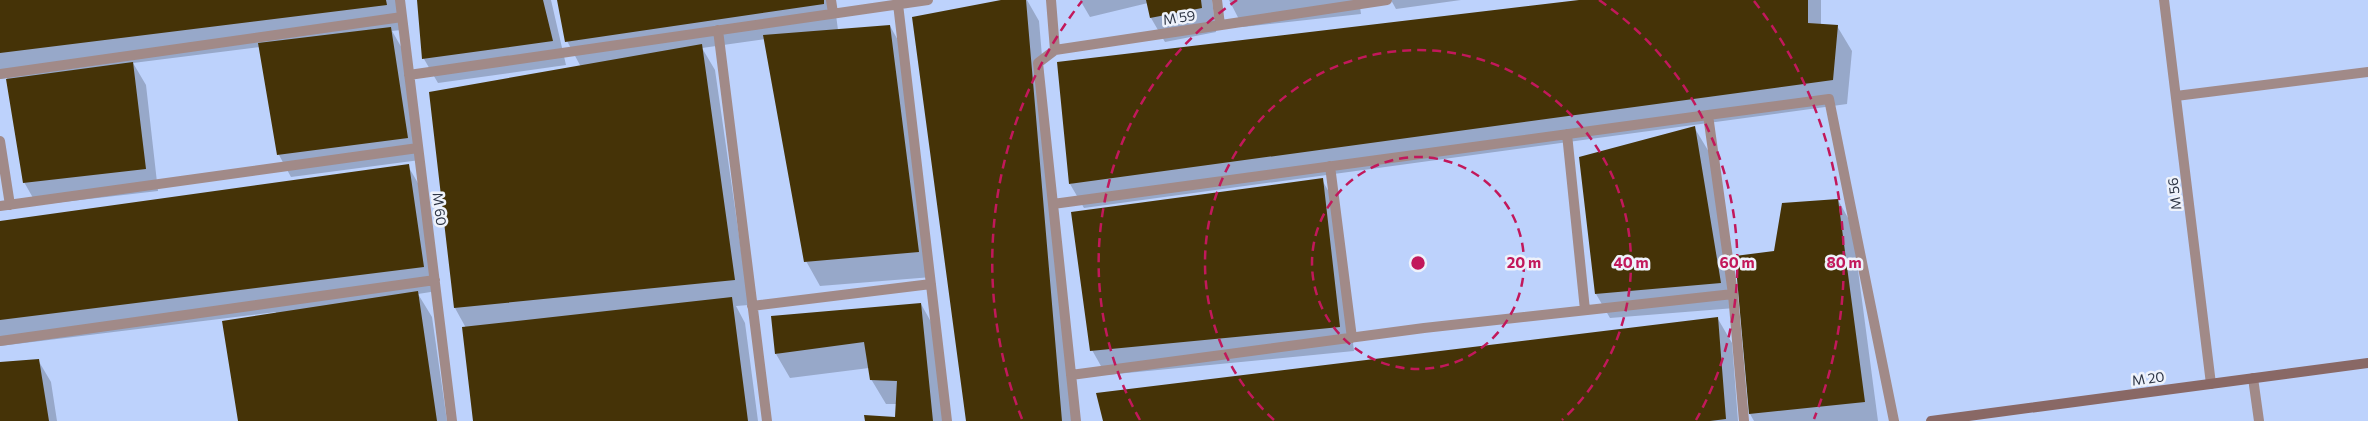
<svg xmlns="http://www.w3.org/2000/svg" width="2368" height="421" viewBox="0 0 2368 421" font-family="Commissioner,sans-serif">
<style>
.shadow{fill:#0003}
.building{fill:#453307}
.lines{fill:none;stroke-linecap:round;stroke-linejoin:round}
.street{stroke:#a18a88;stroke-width:10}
.secondary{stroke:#896865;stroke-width:10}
.ring{fill:none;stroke:#c2185b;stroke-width:2.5;stroke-dasharray:9 6}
.labels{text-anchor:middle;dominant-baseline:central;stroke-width:5;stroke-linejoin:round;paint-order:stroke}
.street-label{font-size:14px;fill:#2e3646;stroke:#eef2fb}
.centre{fill:#c2185b;stroke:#eef2fb;stroke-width:2.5}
.ring-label{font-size:15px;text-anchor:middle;font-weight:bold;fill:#c2185b;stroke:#eef2fb;stroke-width:5;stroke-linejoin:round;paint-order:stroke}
</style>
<rect width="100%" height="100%" fill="#bdd2fc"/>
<path class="shadow" d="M0,0H396L401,30L392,31L403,50L420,160L291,177L279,155L260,47L133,63L146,85L158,191L37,205L24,182L7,78L0,79Z
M418,0H551L566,65L438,83L424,59Z
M558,0H834L838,30L890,26L904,51L932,277L820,286L806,261L765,39L702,48L715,70L749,305L736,306L745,323L758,421H474L466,328L455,308L430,93L581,67L567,41Z
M1008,0H1027L1039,21L1073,421H968Z
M1080,0H1212L1216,32L1165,42L1151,18L1148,3L1090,17Z
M1229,0H1359L1361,14L1243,27Z
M1391,0H1461L1396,9Z
M1590,0H1821V25L1837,26L1852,51L1847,104L1084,208L1070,184Z
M1694,127L1709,152L1735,308L1610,318L1596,294Z
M408,166L422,190L437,291L418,294L432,317L447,421H240L276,312L0,346V222Z
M1322,180L1336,204L1354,351L1106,375L1092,350Z
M1838,200L1852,225L1878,421H1754L1750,414L1775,252Z
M921,304L935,329L944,421H866L896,418L897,404H886L871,379L869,368L790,378L776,354Z
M1718,319L1732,343L1738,421H1104Z
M38,360L51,382L57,421H0V363Z"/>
<path class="building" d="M0,0H386L387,5L0,53Z
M417,0H543L553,41L422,59Z
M557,0H824V4L565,42Z
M1001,0H1026L1062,421H966L912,17Z
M1146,0H1201L1202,8L1150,18Z
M1579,0H1808V23L1838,25L1833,80L1069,184L1057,62Z
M890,25L919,252L804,262L763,35Z
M391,27L408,138L277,155L258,43Z
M702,44L735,280L454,308L429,92Z
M133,62L146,169L23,183L6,79Z
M1695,126L1721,283L1595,294L1579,157Z
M409,164L424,267L0,320V221Z
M1323,178L1340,327L1090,351L1071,212Z
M1838,199L1865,402L1749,414L1735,256L1774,251L1782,203Z
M418,291L437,421H238L222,321Z
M732,297L748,421H473L462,327Z
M921,303L933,421H865L864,415L895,417L897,381L870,380L864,342L775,354L771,316Z
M1718,317L1726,419L1710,421H1103L1096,393Z
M39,359L49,421H0V362Z"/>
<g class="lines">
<path class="street" d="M400,0L452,421
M831,0L833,13
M1051,0L1055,50L1387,0
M1217,0L1220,25
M2164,0L2211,384
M898,4L947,421
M718,30L767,421
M1055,50L1038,63L1076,421
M0,74L402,17
M409,75L928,0
M2176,96L2368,72
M1708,115L1829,99L1894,421
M1567,134L1585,310
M0,141L10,205
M1330,166L1352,338
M1053,204L1708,115L1733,294L1424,328L1071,375
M0,206L418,148
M1733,294L1744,421
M752,306L931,284
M0,341L435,280
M2253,378L2259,421"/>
<path class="secondary" d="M1931,421L2368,363"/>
</g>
<g class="ring">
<circle cx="1418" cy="263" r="106"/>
<path d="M1274 420A213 213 0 1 1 1562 420"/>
<path d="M1140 420A319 319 0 0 1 1237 0M1599 0A319 319 0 0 1 1696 420"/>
<path d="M1022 419A426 426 0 0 1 1082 1M1754 1A426 426 0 0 1 1814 419"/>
</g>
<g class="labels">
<g class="street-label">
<text transform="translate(1179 17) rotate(-9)">M 59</text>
<text transform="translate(2174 194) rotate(-97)">M 56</text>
<text transform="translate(440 209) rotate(83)">M 60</text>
<text transform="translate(2148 378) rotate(-8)">M 20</text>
</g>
</g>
<circle cx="1418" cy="263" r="8" class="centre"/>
<g class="ring-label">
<text x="1524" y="268">20 m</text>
<text x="1631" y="268">40 m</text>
<text x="1737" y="268">60 m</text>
<text x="1844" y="268">80 m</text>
</g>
</svg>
